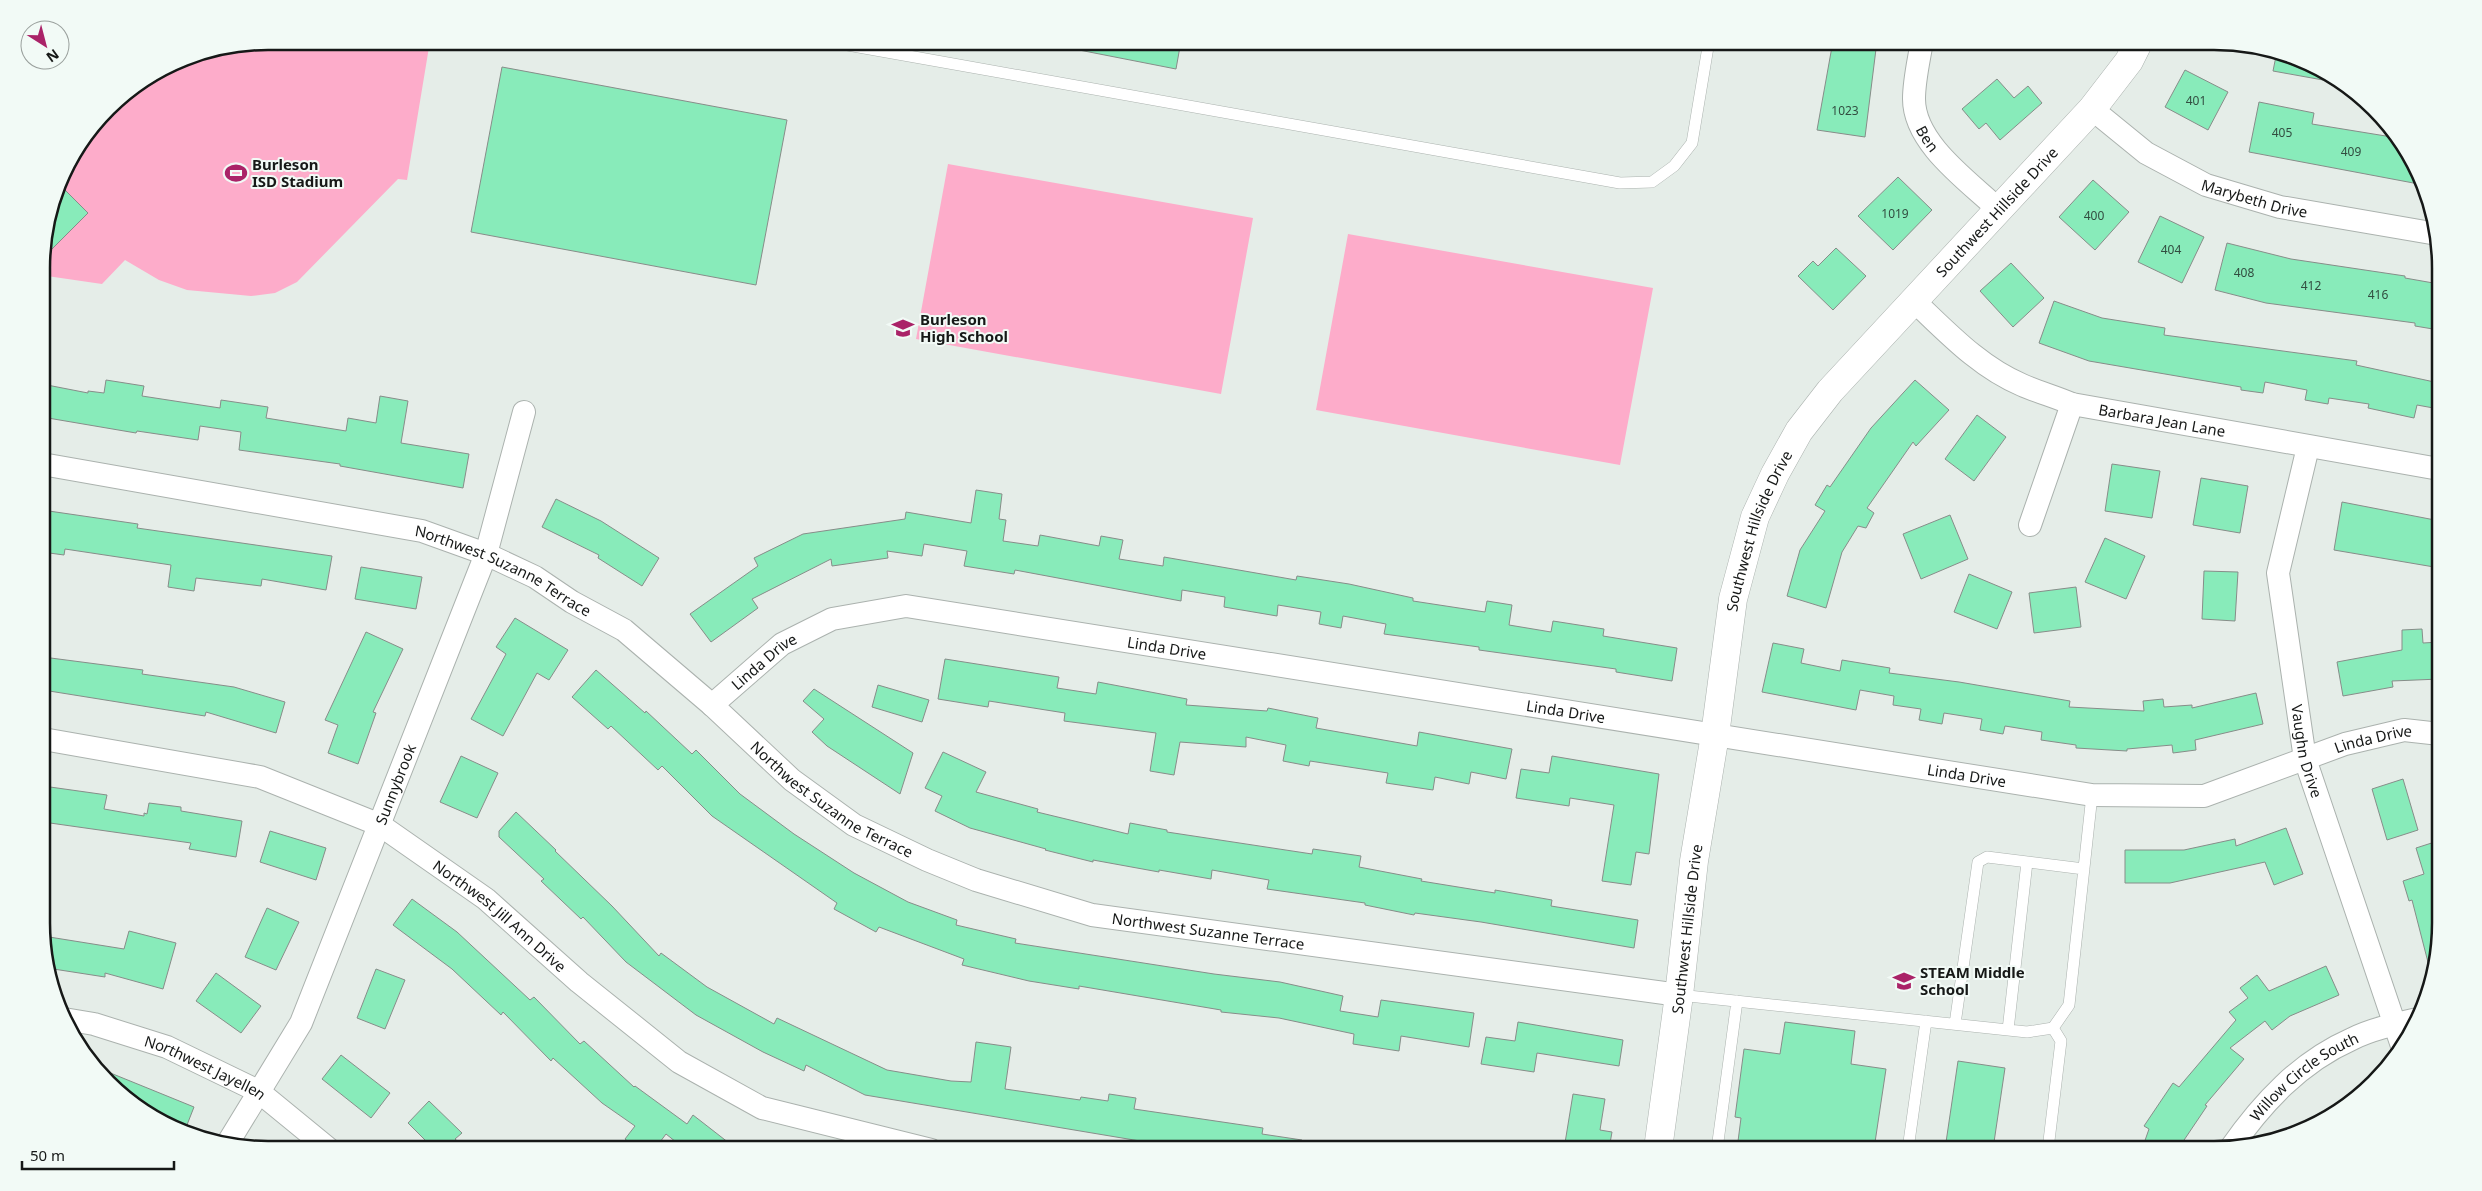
<svg xmlns="http://www.w3.org/2000/svg" width="2482" height="1191" viewBox="0 0 2482 1191" font-family="'Noto Sans',sans-serif">
<style>
.green{fill:#fdacca}
.building{fill:#88ebba;stroke:#878d89}
.lines{fill:none;stroke-linecap:round;stroke-linejoin:round}
.service-casing{stroke:#abb2ae;stroke-width:12}
.minor-casing{stroke:#abb2ae;stroke-width:24}
.tertiary-casing{stroke:#abb2ae;stroke-width:29}
.service{stroke:#fff;stroke-width:11}
.minor{stroke:#fff;stroke-width:22}
.tertiary{stroke:#fff;stroke-width:28}
.labels{text-anchor:middle;dominant-baseline:central;stroke-width:4;stroke-linejoin:round;paint-order:stroke}
.number-label{font-size:12px;fill:#324d40}
.street-label{font-size:15px;fill:#161817;stroke:#f2faf6}
.poi-label{font-size:15px;font-weight:bold;fill:#161817;stroke:#f2faf6;text-anchor:start}
.rim{fill:none;stroke:#161817;stroke-width:2.5}
</style>
<rect width="100%" height="100%" fill="#e5ede8"/>
<path class="green" d="M268,41H430L407,180L398,179L297,282L275,293L251,296L187,290L159,280L125,260L102,284L47,276L42,271V253L65,168L118,98L182,58Z
M948,164L1253,218L1221,394L916,339Z
M1348,234L1653,288L1620,465L1316,410Z"/>
<path class="building" d="M1075,41H1181L1176,69L1074,49Z
M1833,41H1877L1865,137L1817,130Z
M2276,56L2314,65L2325,73L2323,80L2273,71Z
M502,67L787,120L756,285L471,232Z
M2185,70L2228,92L2208,130L2165,107Z
M1997,79L2014,98L2028,86L2042,103L2000,140L1986,123L1979,129L1962,109Z
M2259,102L2314,113L2312,124L2398,138L2424,185L2249,152Z
M1898,177L1932,210L1893,250L1858,216Z
M2093,180L2129,212L2095,250L2059,217Z
M60,185L88,213L42,259V253Z
M2160,216L2204,237L2182,283L2138,262Z
M2227,243L2291,259L2405,276V278L2439,284V330L2415,326V323L2266,303L2215,290Z
M1836,248L1866,276L1833,310L1798,276L1813,261L1818,266Z
M2011,263L2044,298L2013,327L1980,291Z
M2054,301L2102,318L2165,328L2164,335L2357,361L2356,365L2439,383V409L2417,405L2414,418L2368,408L2369,404L2329,398L2328,404L2305,400L2307,390L2265,382L2263,393L2241,390V387L2089,361L2039,343Z
M106,380L144,386L142,396L220,408L221,400L268,407L266,418L346,431L348,418L376,423L380,396L408,401L401,443L469,454L463,488L340,466V464L239,450L241,432L200,426L198,440L137,431L136,433L42,417V384L88,393V391L104,393Z
M1915,380L1949,410L1916,446L1913,442L1867,508L1874,513L1866,528L1858,526L1842,552L1826,608L1787,596L1800,550L1825,511L1815,505L1827,485L1830,487L1871,428Z
M1977,415L2006,437L1974,481L1945,459Z
M2112,464L2160,471L2152,518L2105,511Z
M2201,478L2248,486L2240,533L2193,525Z
M976,490L1002,494L999,519L1006,520L1003,541L1038,546L1040,535L1099,546L1101,536L1123,540L1119,559L1163,566L1164,557L1296,580L1297,576L1349,584L1413,598V601L1485,612L1487,601L1512,605L1509,625L1551,632L1553,621L1604,629L1603,636L1677,648L1672,681L1616,672V669L1479,650V647L1384,634L1386,624L1343,616L1341,628L1319,624L1321,612L1278,605L1277,616L1224,607L1225,597L1182,590L1181,601L1015,570L1014,574L964,566L967,551L924,544L922,556L887,551L888,558L832,566L831,559L752,599L758,608L711,642L690,614L758,566L754,558L803,534L905,519L906,512L971,523Z
M556,499L601,521L659,558L642,586L598,558L599,555L542,527Z
M2342,502L2440,521V568L2334,550Z
M42,510L138,524L137,528L332,556L326,590L262,579L261,586L196,578L194,591L168,587L171,565L65,549L64,555L42,552Z
M1950,515L1968,559L1921,579L1903,534Z
M2105,538L2145,556L2126,599L2085,582Z
M361,567L422,577L416,609L355,599Z
M2204,571L2238,572L2235,621L2202,619Z
M1969,574L2012,592L1997,629L1954,612Z
M2076,587L2081,627L2034,633L2029,593Z
M515,618L568,650L549,680L537,673L503,736L471,719L506,654L496,647Z
M2422,629L2423,643L2440,642V679L2392,681L2393,687L2343,696L2337,662L2402,650V630Z
M366,632L403,649L373,712L376,713L358,764L328,753L338,725L325,720Z
M1773,643L1804,649L1801,663L1840,671L1842,660L1890,668L1889,673L1959,682L2070,701L2069,707L2144,711L2143,701L2163,699L2164,707L2192,705V708L2256,693L2263,724L2195,740L2196,750L2173,753L2172,745L2127,749V751L2076,748V745L2041,740L2042,732L2005,726L2003,734L1980,730L1982,719L1944,713L1942,724L1919,720L1921,709L1893,705L1894,696L1860,690L1856,710L1762,692Z
M43,657L143,670L142,674L234,687L285,702L276,733L206,712L205,716L43,690Z
M945,659L1059,677L1057,688L1096,694L1098,682L1187,699L1186,705L1267,711L1268,708L1318,718L1316,728L1417,746L1419,732L1512,749L1506,779L1471,772L1469,784L1435,777L1433,790L1386,783L1388,773L1310,761L1309,766L1283,761L1286,745L1246,737V747L1180,742L1174,775L1150,771L1156,733L1064,721L1065,713L989,701L988,707L938,699Z
M596,670L645,713L646,711L692,754L696,750L740,794L794,834L854,873L908,902L957,920L956,925L1016,939L1015,943L1214,974L1280,982L1343,996L1340,1011L1378,1017L1381,1000L1474,1013L1469,1047L1401,1036L1399,1051L1353,1044L1354,1034L1279,1018L1221,1012V1010L1079,986V989L1029,981L962,965L964,959L879,927L876,932L834,909L837,903L712,816L662,766L658,770L611,726L608,729L572,697Z
M878,685L929,700L922,722L872,707Z
M814,689L913,753L900,794L827,746L812,732L824,719L803,701Z
M943,752L986,772L976,792L1038,809L1037,812L1128,834L1130,823L1167,830V832L1312,854L1313,849L1361,856L1359,867L1422,879L1421,881L1495,893V890L1552,900L1551,906L1638,920L1634,948L1481,922L1415,913L1414,915L1365,905V903L1267,889L1269,880L1212,870L1211,879L1159,870V872L1093,860V862L1045,850L1046,849L970,828L935,811L942,796L925,788Z
M461,756L498,773L477,818L440,802Z
M1552,756L1659,774L1649,854L1636,852L1631,885L1602,881L1614,805L1570,798L1569,806L1516,798L1521,769L1549,773Z
M2403,779L2418,830L2387,840L2372,789Z
M43,786L107,795L104,809L144,816V813L147,814L149,803L181,807V811L242,821L236,857L189,849L191,843L43,822Z
M516,812L556,850L555,851L612,906L659,956L661,953L707,987L774,1024L777,1018L887,1070L951,1081L971,1082L976,1042L1011,1047L1005,1089L1080,1100L1081,1097L1108,1101L1109,1094L1136,1098L1134,1109L1263,1128L1262,1134L1302,1140V1150H1196L1140,1141L865,1095L806,1065L804,1071L763,1052L696,1015L626,962L583,917L581,919L541,881L544,879L499,837V831Z
M2286,828L2303,874L2274,885L2265,862L2170,883H2125V850H2184L2235,839L2236,846Z
M270,831L326,848L316,880L260,862Z
M2441,840V923L2430,970L2412,900L2409,901L2403,881L2424,874L2416,848Z
M412,899L457,932L530,1000L534,997L580,1044L584,1041L634,1087L635,1086L687,1124L693,1115L738,1150H686L666,1134L654,1150H639L625,1139L635,1126L602,1103L553,1058L551,1061L503,1012L501,1015L452,969L393,925Z
M267,908L299,922L276,970L245,957Z
M129,931L176,943L163,989L105,973V977L47,968L43,953V936L124,949Z
M2326,966L2339,995L2290,1016L2272,1030L2265,1021L2230,1048L2244,1059L2205,1105L2207,1106L2178,1149H2142L2149,1129L2144,1126L2173,1083L2179,1087L2236,1020L2229,1012L2248,998L2240,988L2257,975L2269,991Z
M376,969L405,980L385,1029L357,1018Z
M216,973L261,1006L241,1033L196,1001Z
M1518,1022L1623,1040L1619,1066L1537,1053L1534,1072L1481,1064L1486,1037L1515,1041Z
M1785,1022L1855,1031L1851,1064L1886,1069L1874,1149H1737L1741,1118L1735,1117L1744,1049L1780,1054Z
M341,1055L390,1093L371,1118L322,1079Z
M1958,1061L2005,1068L1993,1149H1945Z
M108,1072L194,1107L185,1130L168,1126L106,1075Z
M1573,1094L1605,1099L1600,1130L1612,1132L1609,1149H1564Z
M429,1101L462,1133L455,1139L468,1150H417L426,1141L408,1123Z"/>
<g class="lines">
<g class="service-casing">
<path id="service" d="M825,41L1620,183L1652,182L1674,166L1692,143L1709,41
M1679,995L2027,1032L2053,1028L2069,1005L2092,795
M1955,1024L1978,862L1987,857L2084,869
M2008,1030L2027,862
M1717,1149L1737,1001
M1908,1149L1926,1021
M2048,1149L2061,1041L2053,1028"/>
</g>
<g class="minor-casing">
<g id="minor">
<path id="s1" d="M1922,41C1919,60 1914,80 1914,99C1914,144 1970,182 1999,210"/>
<path id="s2" d="M2092,109L2146,153L2206,185L2280,207L2437,234"/>
<path id="s3" d="M1913,300C1946,331 1979,367 2022,385C2038,392 2056,397 2072,404L2439,469"/>
<path id="s4" d="M2308,447L2278,573L2305,759L2402,1046"/>
<path id="s5" d="M42,464L422,531L486,554L535,577L572,602L624,630L712,705L792,780L854,825L927,860L976,880L1092,915L1679,995"/>
<path d="M2030,525L2072,404"/>
<path id="s6" d="M712,705L782,644L832,619L906,606L2092,795L2204,796L2345,744L2404,730L2440,734"/>
<path id="s7" d="M43,739L260,777L380,825L486,899L579,982L679,1062L762,1108L931,1150"/>
<path id="s8" d="M64,1019L94,1024L167,1047L258,1091L330,1150"/>
<path id="s9" d="M229,1141L301,1023L486,554L524,412"/>
<path id="s10" d="M2230,1149C2262,1103 2300,1062 2352,1039C2372,1029 2396,1024 2418,1019"/>
</g>
</g>
<g class="tertiary-casing">
<g id="tertiary">
<path id="s11" d="M1658,1149L1679,995L1694,861L1715,735L1733,599L1755,517L1775,474L1799,431L1830,391L2092,109L2129,61L2139,41"/>
</g>
</g>
<use href="#service" class="service"/>
<use href="#minor" class="minor"/>
<use href="#tertiary" class="tertiary"/>
</g>
<defs>
<g id="stadium-bare" transform="scale(1.725)"><path d="M0-5a6.5 5 0 1 0 0 10a6.5 5 0 1 0 0-10ZM-3.5-1.8h7v3.6h-7Z" fill="#aa2368" stroke="#f2faf6" stroke-width="2.5" paint-order="stroke"/></g>
<g id="school-bare" transform="scale(1.725)"><path d="M0-5L7-2L0 1L-7-2ZM-4 1L0 2.5L4 1V4Q0 6-4 4Z" fill="#aa2368" stroke="#f2faf6" stroke-width="2.5" paint-order="stroke"/></g>
</defs>
<g fill-rule="evenodd">
<use href="#stadium-bare" x="236" y="173"/>
<use href="#school-bare" x="903" y="328"/>
<use href="#school-bare" x="1904" y="981"/>
</g>
<g class="labels">
<g class="number-label">
<text x="2196" y="100">401</text>
<text x="1845" y="110">1023</text>
<text x="2282" y="132">405</text>
<text x="2351" y="151">409</text>
<text x="1895" y="213">1019</text>
<text x="2094" y="215">400</text>
<text x="2171" y="249">404</text>
<text x="2244" y="272">408</text>
<text x="2311" y="285">412</text>
<text x="2378" y="294">416</text>
</g>
<g class="street-label">
<text stroke="none"><textPath href="#s1" startOffset="101">Ben</textPath></text>
<text stroke="none"><textPath href="#s2" startOffset="188">Marybeth Drive</textPath></text>
<text stroke="none"><textPath href="#s11" startOffset="1032">Southwest Hillside Drive</textPath></text>
<text stroke="none"><textPath href="#s3" startOffset="284">Barbara Jean Lane</textPath></text>
<text stroke="none"><textPath href="#s11" startOffset="628">Southwest Hillside Drive</textPath></text>
<text stroke="none"><textPath href="#s5" startOffset="476">Northwest Suzanne Terrace</textPath></text>
<text stroke="none"><textPath href="#s6" startOffset="488">Linda Drive</textPath></text>
<text stroke="none"><textPath href="#s6" startOffset="68">Linda Drive</textPath></text>
<text stroke="none"><textPath href="#s6" startOffset="892">Linda Drive</textPath></text>
<text stroke="none"><textPath href="#s6" startOffset="1716">Linda Drive</textPath></text>
<text stroke="none"><textPath href="#s4" startOffset="310">Vaughn Drive</textPath></text>
<text stroke="none"><textPath href="#s6" startOffset="1298">Linda Drive</textPath></text>
<text stroke="none"><textPath href="#s9" startOffset="395">Sunnybrook</textPath></text>
<text stroke="none"><textPath href="#s5" startOffset="881">Northwest Suzanne Terrace</textPath></text>
<text stroke="none"><textPath href="#s7" startOffset="500">Northwest Jill Ann Drive</textPath></text>
<text stroke="none"><textPath href="#s11" startOffset="222">Southwest Hillside Drive</textPath></text>
<text stroke="none"><textPath href="#s5" startOffset="1286">Northwest Suzanne Terrace</textPath></text>
<text stroke="none"><textPath href="#s8" startOffset="150">Northwest Jayellen</textPath></text>
<text stroke="none"><textPath href="#s10" startOffset="105">Willow Circle South</textPath></text>
</g>
<g class="poi-label">
<text x="252" y="164">Burleson<tspan x="252" dy="17">ISD Stadium</tspan></text>
<text x="920" y="319">Burleson<tspan x="920" dy="17">High School</tspan></text>
<text x="1920" y="972">STEAM Middle<tspan x="1920" dy="17">School</tspan></text>
</g>
</g>
<path d="M0 0H2482V1191H0ZM268 50H2214A218 218 0 0 1 2432 268V923A218 218 0 0 1 2214 1141H268A218 218 0 0 1 50 923V268A218 218 0 0 1 268 50Z" fill="#f2faf6" fill-rule="evenodd"/>
<path class="rim" d="M268 50H2214A218 218 0 0 1 2432 268V923A218 218 0 0 1 2214 1141H268A218 218 0 0 1 50 923V268A218 218 0 0 1 268 50Z"/>
<g transform="translate(45 45) rotate(144)"><circle r="24" fill="#f2faf6" stroke="#9aa09d"/>
<path d="M0-4L9 19L0 12L-9 19Z" fill="#aa2368"/>
<text y="-8" font-size="14" font-weight="bold" text-anchor="middle" fill="#161817">N</text>
</g>
<path d="M22 1161v8h152v-8" fill="none" stroke="#161817" stroke-width="2.5"/>
<text x="30" y="1161" font-size="15" fill="#161817" stroke="#f2faf6" stroke-width="4" paint-order="stroke">50 m</text>
</svg>
